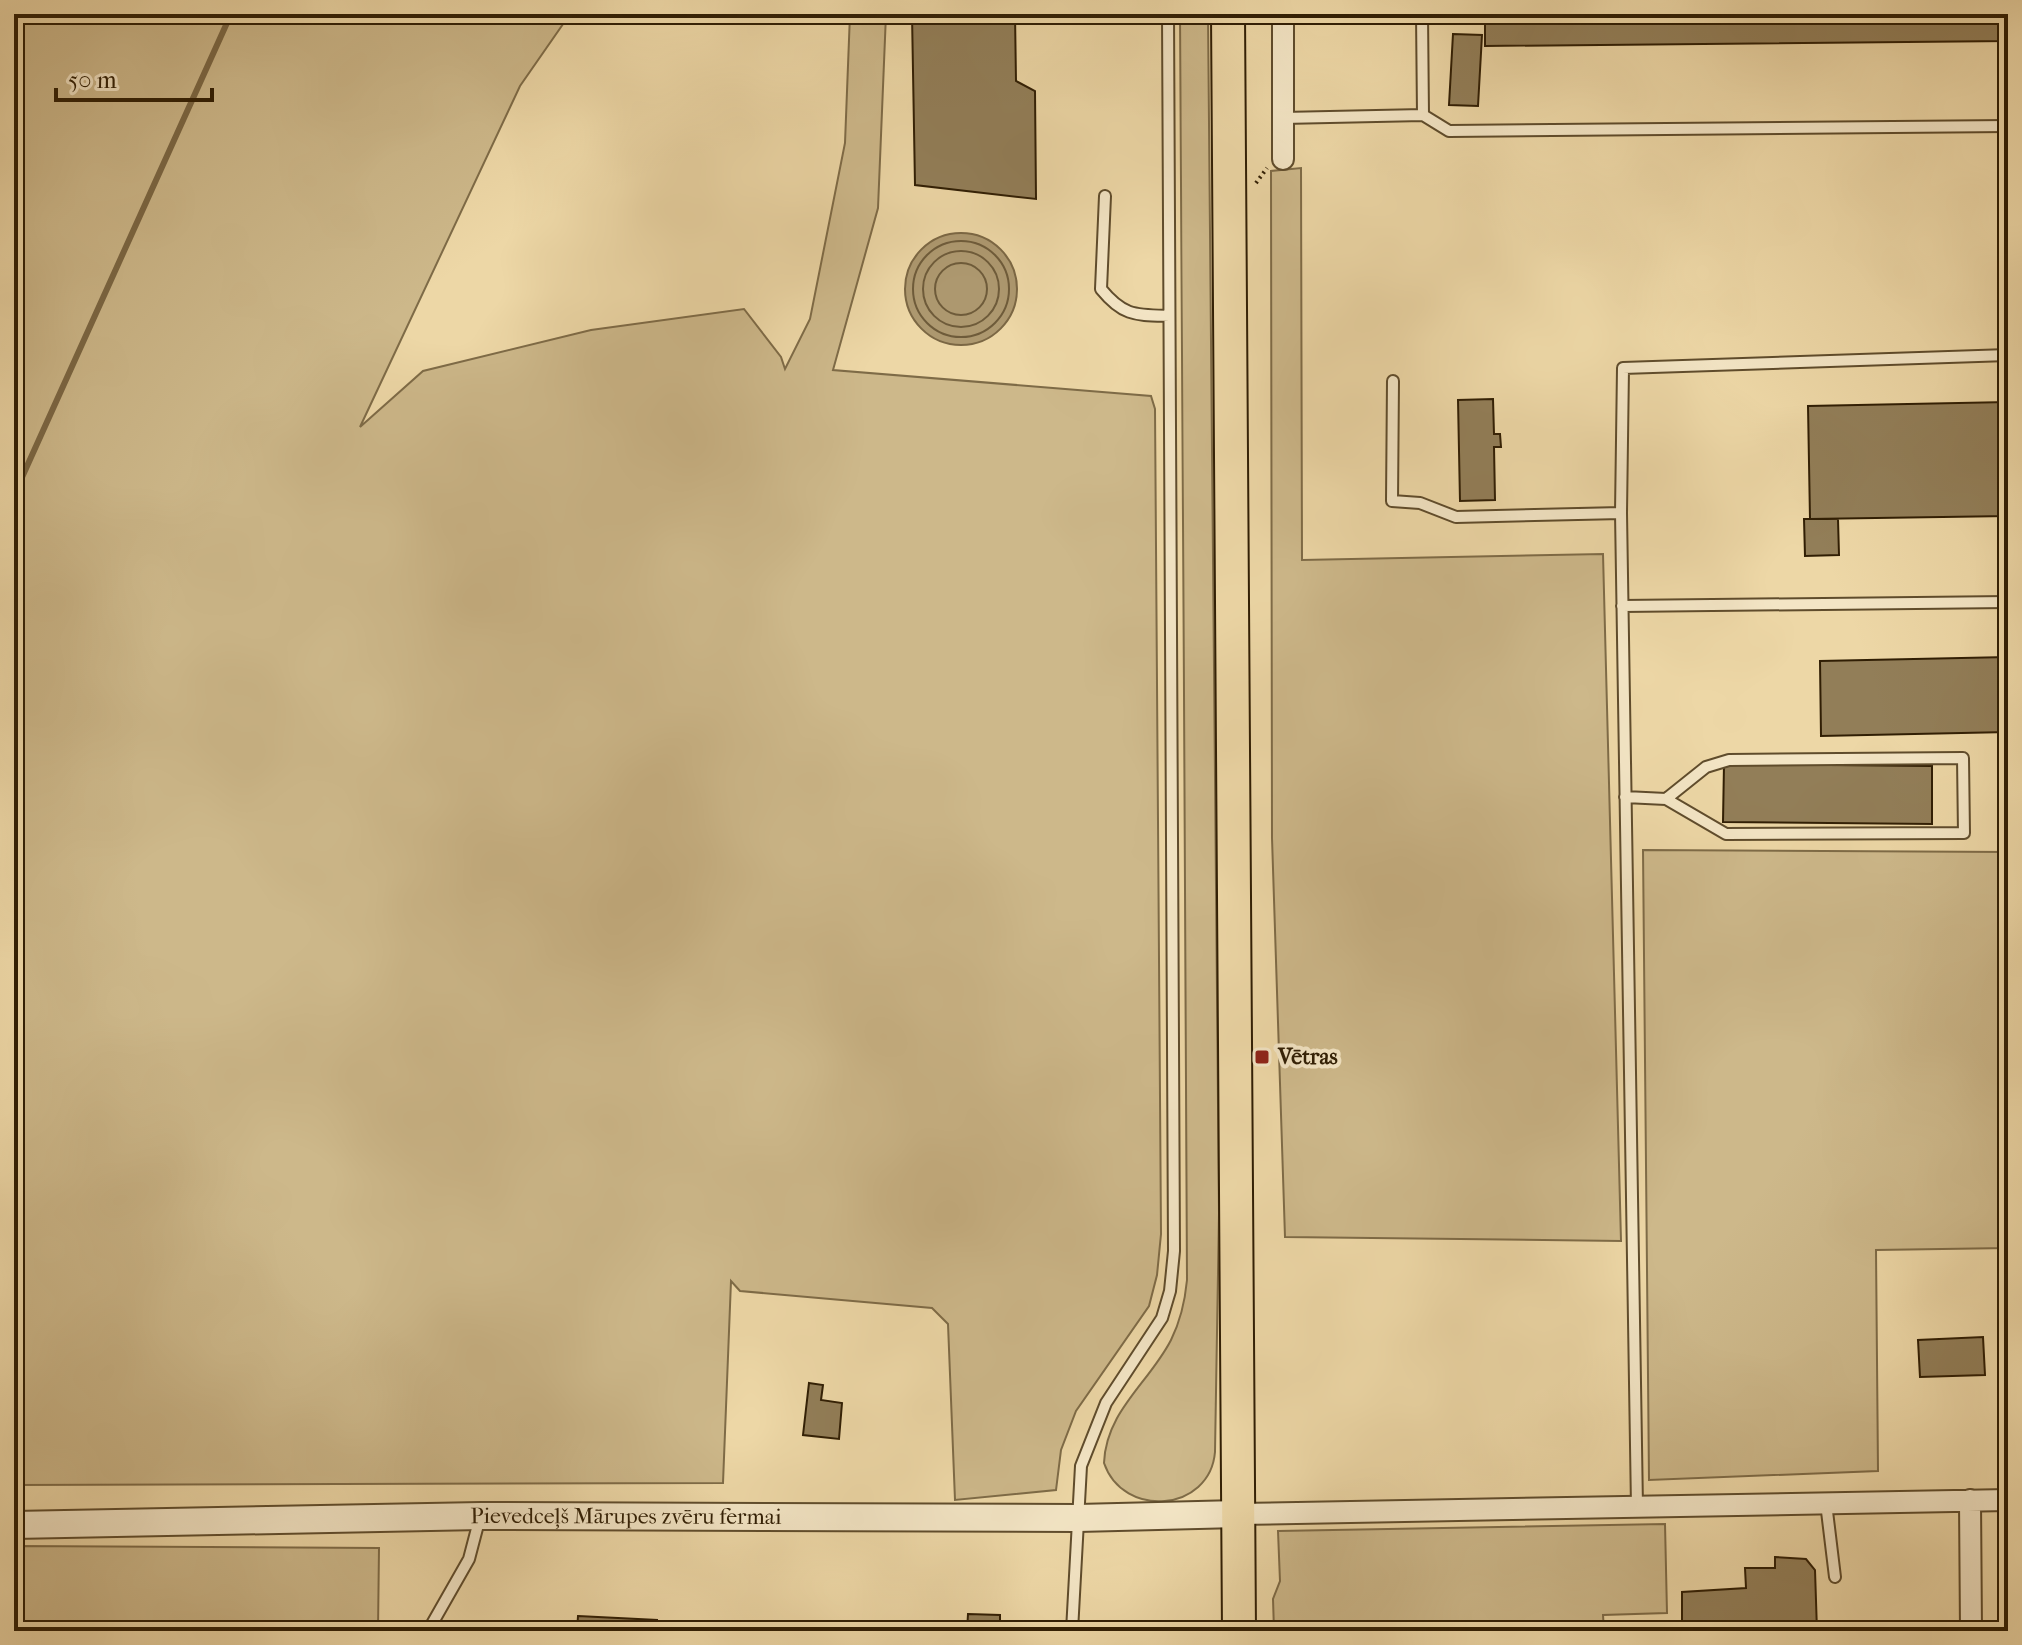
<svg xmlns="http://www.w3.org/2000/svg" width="2022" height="1645" viewBox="0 0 2022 1645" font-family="'IM FELL French Canon',serif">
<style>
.green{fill:#cdb88a;stroke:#7e6b47;stroke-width:2}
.water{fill:#ad986f;stroke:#7b6744;stroke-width:2}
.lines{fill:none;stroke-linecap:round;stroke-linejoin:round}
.shore{stroke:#6e5b3a;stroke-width:2}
.stream{stroke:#7b6744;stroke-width:6}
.building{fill:#927e58;stroke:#301e04;stroke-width:2}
.service-casing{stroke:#5f4c2c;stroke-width:14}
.minor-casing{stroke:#5f4c2c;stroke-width:24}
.tertiary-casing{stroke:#5f4c2c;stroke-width:30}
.primary-casing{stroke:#301e04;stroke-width:36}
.path{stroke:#301e04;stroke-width:4;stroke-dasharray:2 4;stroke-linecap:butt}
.service{stroke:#f3e5c5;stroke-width:10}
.minor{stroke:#f3e5c5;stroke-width:20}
.tertiary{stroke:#f3e5c5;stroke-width:26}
.primary{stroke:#edd7a6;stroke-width:32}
.poi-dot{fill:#8f2418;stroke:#f3e5c5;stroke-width:3}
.labels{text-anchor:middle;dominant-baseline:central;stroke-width:8;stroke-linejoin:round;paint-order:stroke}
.poi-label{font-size:22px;font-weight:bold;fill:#301e04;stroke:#f3e5c5;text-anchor:start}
.street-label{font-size:22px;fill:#301e04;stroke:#f3e5c5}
</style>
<rect width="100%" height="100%" fill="#edd7a6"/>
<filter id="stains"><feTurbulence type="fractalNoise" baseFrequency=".0025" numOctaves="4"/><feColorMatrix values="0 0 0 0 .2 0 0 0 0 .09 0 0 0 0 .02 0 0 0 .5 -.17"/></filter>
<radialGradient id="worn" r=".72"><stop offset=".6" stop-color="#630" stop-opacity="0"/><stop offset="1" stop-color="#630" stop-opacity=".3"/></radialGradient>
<path class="green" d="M14,14H570L520,86L360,427L423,371L591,330L744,309L781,357L785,369L810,319L845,143L850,14H886L878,208L833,370L1151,396L1155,409L1161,1234L1157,1275L1149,1306L1076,1411L1061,1450L1056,1490L955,1500L948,1324L932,1308L740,1291L731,1281L723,1483L14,1485Z
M1180,14H1208L1219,1213L1215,1452C1210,1512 1123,1519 1104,1463C1106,1411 1149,1383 1171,1340C1181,1320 1185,1301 1187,1280C1182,858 1186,436 1180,14Z
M1301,168L1302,560L1603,554L1621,1241L1285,1237L1272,838L1271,171Z
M1643,850L2008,852V1248L1876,1250L1878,1471L1649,1480Z
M1665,1524L1667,1613L1603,1615L1604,1631H1274L1273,1599L1280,1581L1278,1531Z
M14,1546L379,1548L378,1631H14Z"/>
<path class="water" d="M905 289a56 56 0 1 1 112 0a56 56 0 1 1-112 0Z"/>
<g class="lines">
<path class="shore" d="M913 289a48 48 0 1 1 96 0a48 48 0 1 1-96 0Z
M923 289a38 38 0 1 1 76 0a38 38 0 1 1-76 0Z
M935 289a26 26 0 1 1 52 0a26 26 0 1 1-52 0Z"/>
<path class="stream" d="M14,495L231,14"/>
</g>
<path class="building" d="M912,14H1015L1016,81L1035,91L1036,199L915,185Z
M1485,14H2008V41L1485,46Z
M1453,34L1482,35L1478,106L1449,105Z
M1493,399L1494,434H1500L1501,447H1494L1495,500L1460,501L1458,400Z
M2008,402V516L1810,519L1808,406Z
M1804,519H1838L1839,555L1805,556Z
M2008,657V732L1821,736L1820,661Z
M1724,764L1932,766V824L1723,822Z
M1983,1337L1985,1375L1920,1377L1918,1340Z
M809,1383L823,1385L821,1400L842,1403L839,1439L803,1435Z
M1775,1557L1806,1559L1815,1570L1817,1631H1682V1592L1746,1588L1745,1568H1775Z
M968,1614L1000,1615V1631H967Z
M578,1616L657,1620L656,1631H577Z"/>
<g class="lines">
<g class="service-casing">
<path id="service" d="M1423,115L1449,131L2008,126
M1283,118L1423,115L1422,14
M1105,196L1101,289C1123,316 1135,315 1169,316
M1393,381L1392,501L1420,503L1456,517L1621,513L1637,1507
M1621,513L1623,368L2008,355
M1622,606L2008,602
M1625,797L1666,799L1706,767L1729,760L1963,758L1964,833L1726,834L1666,799
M1826,1503L1835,1577
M428,1631L469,1559L480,1517
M1072,1631L1081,1466L1106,1403L1162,1318L1170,1291L1174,1251L1168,14"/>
</g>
<g class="minor-casing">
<path id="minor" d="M1283,14V159
M1970,1500L1971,1631
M1238,1514L2008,1500"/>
</g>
<g class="tertiary-casing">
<g id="tertiary">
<path id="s1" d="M14,1525L481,1516L1078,1518L1238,1514"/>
</g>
</g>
<g class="primary-casing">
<path id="primary" d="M1228,14L1239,1631"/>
</g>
<path class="path" d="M1256,183L1267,168"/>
<use href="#service" class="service"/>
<use href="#minor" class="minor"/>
<use href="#tertiary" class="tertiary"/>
<use href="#primary" class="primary"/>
</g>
<rect class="poi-dot" x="1254" y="1049" width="16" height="16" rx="4"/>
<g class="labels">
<g class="poi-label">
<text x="1278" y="1057">Vētras</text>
</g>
<g class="street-label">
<text stroke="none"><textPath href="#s1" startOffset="612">Pievedceļš Mārupes zvēru fermai</textPath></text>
</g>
</g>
<rect width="2022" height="1645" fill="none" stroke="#edd7a6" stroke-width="48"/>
<rect x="16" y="16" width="1990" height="1613" fill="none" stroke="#301e04" stroke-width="4"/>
<rect x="24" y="24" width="1974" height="1597" fill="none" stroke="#301e04" stroke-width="2"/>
<path d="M56 88v12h156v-12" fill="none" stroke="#301e04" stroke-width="4"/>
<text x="68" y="88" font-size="24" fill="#301e04" stroke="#f3e5c5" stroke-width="6" paint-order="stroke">50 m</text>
<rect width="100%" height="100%" filter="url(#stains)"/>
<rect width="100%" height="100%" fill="url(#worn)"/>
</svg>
